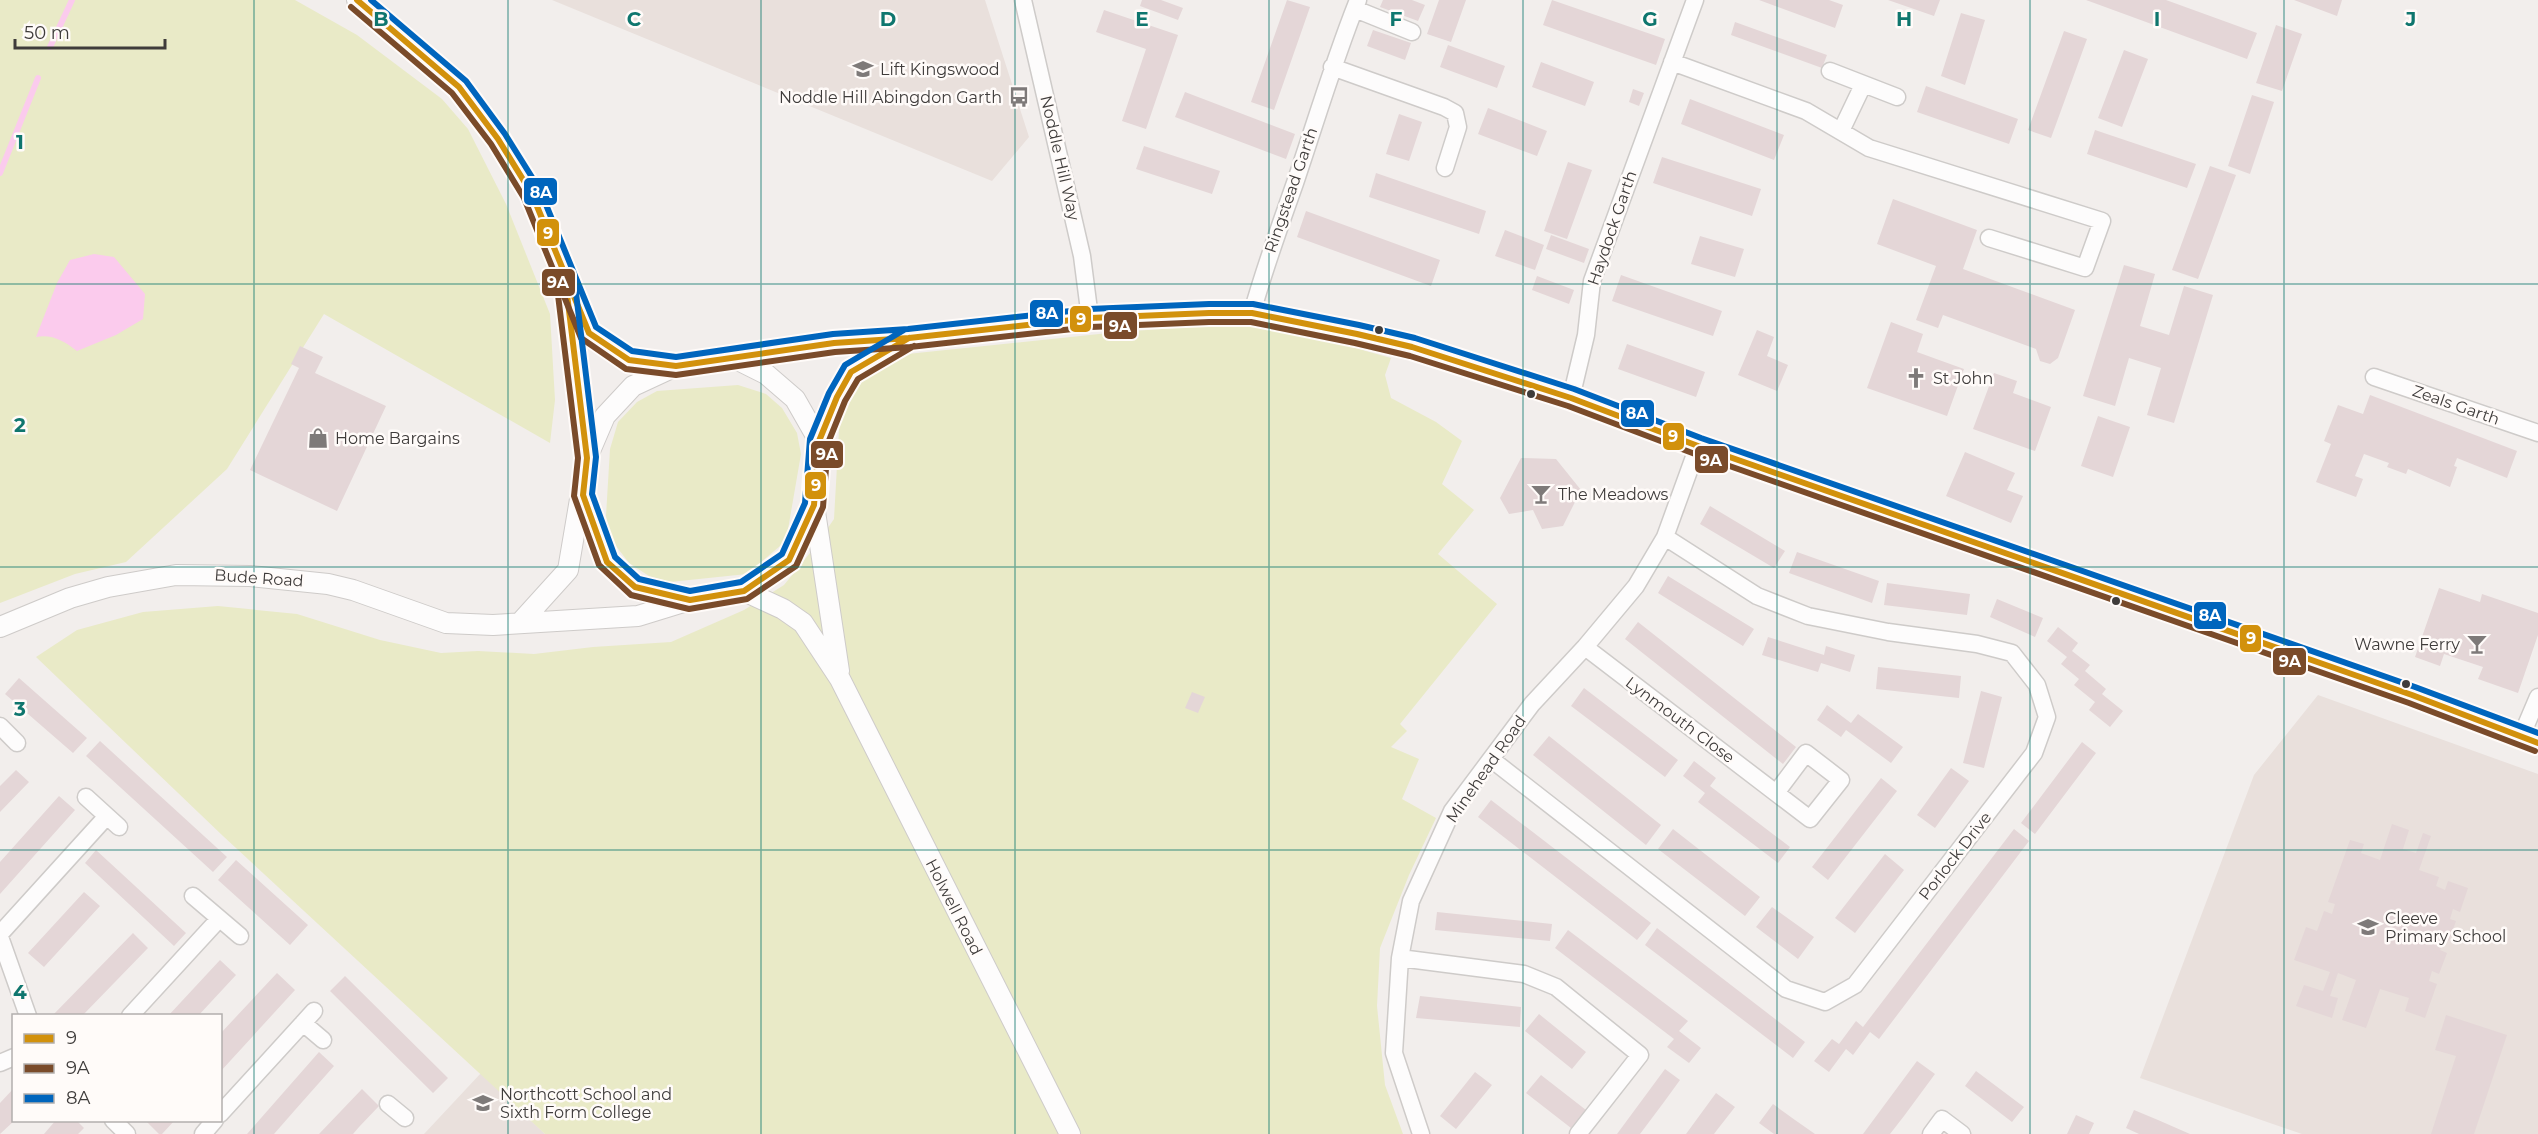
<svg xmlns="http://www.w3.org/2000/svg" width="2538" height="1134" viewBox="0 0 2538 1134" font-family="Montserrat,sans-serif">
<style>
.built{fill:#e9e0dc}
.green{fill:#e9eac7}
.water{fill:#fbcbed}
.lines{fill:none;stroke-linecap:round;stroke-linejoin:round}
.stream{stroke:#fbcbed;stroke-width:6}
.building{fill:#e4d6d7}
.minor-casing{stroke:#cecbc9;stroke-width:19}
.tertiary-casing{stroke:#cecbc9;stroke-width:22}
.minor{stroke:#fdfcfc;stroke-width:16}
.tertiary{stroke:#fdfcfc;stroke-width:20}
.bus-1-casing{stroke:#fffbf9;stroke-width:10}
.bus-2-casing{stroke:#fffbf9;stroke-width:10}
.bus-3-casing{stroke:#fffbf9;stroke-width:10}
.bus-1{stroke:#d2910c;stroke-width:6}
.bus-2{stroke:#7a4b2a;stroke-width:6}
.bus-3{stroke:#0065bd;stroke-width:6}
.grid{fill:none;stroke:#0f766e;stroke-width:1.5;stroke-opacity:0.55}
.bus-dot{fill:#3f3c3b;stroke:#fffbf9;stroke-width:2}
.labels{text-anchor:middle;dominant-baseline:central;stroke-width:5;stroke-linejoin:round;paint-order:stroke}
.poi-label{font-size:16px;fill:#3f3c3b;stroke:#fffbf9;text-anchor:start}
.street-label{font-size:16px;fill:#3f3c3b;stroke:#fffbf9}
.grid-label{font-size:20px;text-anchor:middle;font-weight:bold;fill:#0f766e;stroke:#fffbf9;stroke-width:5;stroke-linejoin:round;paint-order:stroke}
.line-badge{stroke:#fffbf9;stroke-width:2}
.badge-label{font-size:16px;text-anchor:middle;font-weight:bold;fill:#fff}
</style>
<rect width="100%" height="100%" fill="#f2eeec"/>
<path class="built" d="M552,0H985L1029,137L992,181Z
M2318,695L2538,774V1134H2302L2140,1078L2254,775Z
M481,1073L545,1134H424Z"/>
<path class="green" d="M0,0H295L357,35L442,99L468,129L506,204L550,314L555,400L550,443L324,314L227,469L126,562L75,574L0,603Z
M1235,324L1291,330L1391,358L1385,375L1391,398L1436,422L1462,441L1442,484L1474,510L1438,554L1497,604L1400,724L1407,731L1391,747L1419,759L1402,799L1436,818L1409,875L1380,948L1377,1006L1385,1085L1403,1134H545L223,836L36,657L77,630L143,612L218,606L297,614L380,640L441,653L478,651L534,654L593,647L671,642L744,610L784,585L814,548L834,519L839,430L844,398L852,383L888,356L1118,332Z
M738,385L766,394L782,408L797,433L801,454L786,541L747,574L670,582L649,576L629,563L616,546L609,530L606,516L610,449L618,422L637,402L657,391Z"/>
<path class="water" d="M94,254L114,257L145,294L143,319L116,335L77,351C64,341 52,334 36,337L57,283L70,260Z"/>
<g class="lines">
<path class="stream" d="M50,47L72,0
M0,173L38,78"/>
</g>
<path class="building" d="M1142,0H1161L1183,8L1178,20L1140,6Z
M1287,0L1310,7L1274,110L1251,102Z
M1383,0H1412L1425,5L1418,21L1380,7Z
M1439,0H1466L1451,42L1427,34Z
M1552,0L1665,39L1656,65L1543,25Z
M1759,0H1829L1843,5L1835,28Z
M1888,0H1940L1934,16Z
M2086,0H2166L2257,33L2247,59Z
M2294,0H2342L2337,16Z
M1104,10L1178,35L1146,129L1122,121L1146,49L1096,32Z
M1961,13L1985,20L1965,85L1941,76Z
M1735,22L1827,55L1822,68L1731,35Z
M2276,25L2302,34L2282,91L2256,83Z
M1373,30L1411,43L1405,60L1367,46Z
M2064,31L2087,39L2051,138L2028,130Z
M1448,45L1505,66L1497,88L1440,67Z
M2124,50L2148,59L2122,127L2098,118Z
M1541,62L1594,82L1585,106L1532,87Z
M1926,86L2018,119L2009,144L1917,112Z
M1633,89L1644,93L1639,106L1629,102Z
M1185,92L1295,134L1286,159L1175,117Z
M2252,95L2274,102L2250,174L2228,166Z
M1690,99L1784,135L1774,160L1681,124Z
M1488,108L1547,131L1537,156L1478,134Z
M1399,114L1422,122L1409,161L1386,154Z
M2095,130L2196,164L2187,188L2087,154Z
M1144,146L1220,171L1212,194L1136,169Z
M1662,157L1761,189L1752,216L1653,183Z
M1568,162L1592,170L1567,239L1544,231Z
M2210,166L2236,175L2198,279L2172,270Z
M1376,173L1486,211L1479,234L1369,197Z
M1893,199L1977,230L1963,269L2075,310L2058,358L2050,364L2040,361L2036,349L1943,315L1938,328L1916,320L1936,266L1877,244Z
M1306,211L1440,260L1431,286L1297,237Z
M1505,230L1544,245L1535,270L1495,256Z
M1551,235L1589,249L1584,263L1546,249Z
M1700,236L1744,249L1735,277L1691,264Z
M2124,265L2155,274L2140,326L2169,335L2184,286L2213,295L2174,423L2147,415L2161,368L2129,358L2115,406L2083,396Z
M1621,275L1722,311L1713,336L1612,301Z
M1537,276L1574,290L1569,304L1532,290Z
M1891,322L1923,334L1917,352L1964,369L1947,416L1867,388Z
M1757,330L1774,337L1767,356L1788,365L1777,391L1738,375Z
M1627,344L1705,372L1696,397L1618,369Z
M300,346L323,357L315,373L386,406L337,511L250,470L299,368L291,364Z
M1994,373L2017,381L2013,393L2051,407L2035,451L1973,429Z
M2370,395L2517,451L2507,478L2457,458L2454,466L2457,467L2450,487L2408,469L2406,474L2387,467L2389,463L2364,454L2355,476L2363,479L2356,497L2316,482L2331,444L2324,441L2338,405L2363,414Z
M2098,416L2130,427L2113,477L2081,466Z
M1965,452L2015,473L2007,490L2023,496L2011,523L1946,496Z
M1521,458L1556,459L1581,490L1563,526L1542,529L1533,510L1509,514L1500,498Z
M1710,506L1785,551L1774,568L1700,524Z
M1797,552L1879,581L1872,603L1789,573Z
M1668,576L1754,629L1743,646L1658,593Z
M1887,583L1970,594L1967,615L1884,605Z
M2439,588L2480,602L2482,594L2538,613V635L2518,693L2478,679L2483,667L2444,654L2440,666L2415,657Z
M1997,599L2043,618L2035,637L1990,617Z
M1638,622L1796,747L1783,764L1625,639Z
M2058,627L2078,643L2072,651L2090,665L2085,671L2106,689L2102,694L2123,711L2110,727L2089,710L2095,702L2074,685L2079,679L2061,664L2067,657L2047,641Z
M1768,637L1824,655L1826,646L1855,655L1850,672L1821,663L1818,672L1762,655Z
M1878,667L1961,676L1959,698L1876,689Z
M19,678L87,738L73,753L5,694Z
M1584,688L1678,760L1665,777L1571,706Z
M1981,691L2002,697L1984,768L1963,763Z
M1192,692L1205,697L1198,713L1185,708Z
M1827,705L1851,723L1858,714L1903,747L1891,763L1846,730L1841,737L1817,720Z
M1549,736L1661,825L1646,845L1533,755Z
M100,741L227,857L213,872L86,756Z
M2082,742L2096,753L2035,834L2021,823Z
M1694,761L1716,778L1710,786L1790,847L1778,863L1698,802L1705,793L1683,776Z
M1951,768L1969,781L1935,828L1917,815Z
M16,770L29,782L0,812V786Z
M1881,778L1897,791L1828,880L1812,867Z
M59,796L75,810L0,894V862Z
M1491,800L1651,923L1637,940L1478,817Z
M2392,824L2409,830L2403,849L2416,853L2423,833L2431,836L2419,870L2439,877L2436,886L2445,890L2448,881L2468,888L2460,912L2453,909L2450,919L2456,921L2449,941L2444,939L2440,950L2447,953L2439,974L2432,971L2429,981L2437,984L2425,1018L2405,1011L2409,998L2380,989L2366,1028L2342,1020L2356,980L2338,973L2330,996L2338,998L2332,1018L2296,1006L2304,985L2323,991L2330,972L2294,960L2306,927L2317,931L2324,911L2332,914L2335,904L2328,902L2350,840L2364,844L2361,853L2380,860Z
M1673,829L1760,897L1745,916L1658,849Z
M2014,829L2029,841L1879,1039L1870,1032L1853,1055L1846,1049L1829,1072L1814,1061L1832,1039L1839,1044L1856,1021L1863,1027Z
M96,850L186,933L174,946L85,863Z
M1885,854L1904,870L1855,933L1835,918Z
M236,860L308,925L290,945L218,880Z
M84,892L100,906L44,967L28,953Z
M1772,907L1814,937L1798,959L1756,927Z
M1437,912L1552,924L1550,941L1435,930Z
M1657,928L1805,1042L1793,1058L1645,945Z
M1568,930L1688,1021L1679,1031L1701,1048L1689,1063L1667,1047L1674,1039L1555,948Z
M133,933L148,948L82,1016H52Z
M220,960L236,975L198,1016H168Z
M277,973L295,990L220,1072V1034Z
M345,976L448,1078L433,1093L330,991Z
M1420,996L1521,1007L1520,1027L1416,1018Z
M1539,1014L1586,1052L1572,1069L1525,1031Z
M2446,1015L2507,1035L2474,1134H2431L2456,1056L2435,1050Z
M319,1052L334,1066L295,1110L274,1134H247Z
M1917,1061L1935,1074L1904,1116L1890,1134H1863Z
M1665,1069L1680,1080L1664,1102L1640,1134H1617Z
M1976,1071L2024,1107L2012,1122L1965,1086Z
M1475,1072L1492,1085L1456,1129L1440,1116Z
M1541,1075L1586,1110L1571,1128L1526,1093Z
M14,1088V1121L0,1134V1103Z
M362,1089L379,1106L359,1127L353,1134H319Z
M1716,1093L1735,1107L1717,1130L1714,1134H1686Z
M1773,1104L1795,1120L1815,1134H1774L1759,1123Z
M2134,1110L2158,1120L2190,1134H2139L2126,1128Z
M2076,1115L2094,1123L2089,1134H2067Z
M56,1120H76L84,1128L78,1134H44Z
M145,1120H175L162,1134H159Z"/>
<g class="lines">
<g class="minor-casing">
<path id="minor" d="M1023,0L1082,256L1090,318
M1355,9L1412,32
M1672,62L1806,111L1869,148L2102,221L2085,268L1989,238
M1332,67L1444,107L1455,113L1458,127L1445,168
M1830,71L1897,97
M1841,131L1863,85
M1252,313C1264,269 1280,226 1295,183C1316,121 1334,60 1358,0
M2374,377L2538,433
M1571,398L1586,335L1592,281L1695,0
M1585,647L1810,819L1841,780L1806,753L1776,793
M0,726L17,743
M2521,737L2538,697
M1491,759L1786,989L1825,1002L1855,985L2034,753L2047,717L2037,685L2012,653L1977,644L1888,632L1808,616L1757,596L1665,537
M86,797L119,827
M193,896L240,936
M0,934L107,816
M0,937L28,1016
M1400,958L1524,974L1556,987L1640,1055L1578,1134
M130,1016L219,919
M303,1023L323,1040
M0,1063L14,1057
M388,1104L405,1118
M220,1114L314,1011
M113,1120L127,1134
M203,1134L215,1120
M1421,1134L1394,1053L1400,958L1411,901L1452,811L1532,704L1585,647L1636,586L1665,537L1698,446
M1931,1134L1942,1119L1962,1134"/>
</g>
<g class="tertiary-casing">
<path id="tertiary" d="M357,0L459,87L498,139L532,194L589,333L629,360L676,366
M567,297L587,456
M819,441L837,397L851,372L904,341
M583,498L607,562L635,587L690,600L744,591L789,560L814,505L819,441L795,399L766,374L732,357
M814,505L839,671
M744,591L783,609L803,623L840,679L1070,1134
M520,623L568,570L587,458L605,416L633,386L676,366L834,343L909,338L1090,318L1252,313L1412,347L1571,398L1698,446L2412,695L2538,743
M0,627L70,598L108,587L176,575L250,576L328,584L353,590L446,623L493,625L638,616L690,600"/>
</g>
<use href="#minor" class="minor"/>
<use href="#tertiary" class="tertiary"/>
<g class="bus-1-casing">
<path id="bus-1" d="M357,0L459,87L498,139L532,194L589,333L629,360L676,366L834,343L909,338L1090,318L1209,313H1252L1357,334L1412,347L1571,398L1698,446L2412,695L2538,743
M566,286L587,458L583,495L607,562L635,587L690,600L744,591L789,560L814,505L819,441L837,397L851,372L909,338"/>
</g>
<g class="bus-2-casing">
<path id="bus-2" d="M351,7L452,93L491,144L524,198L581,338L626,369L676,375L835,352L910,347L1091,327L1209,322H1251L1355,343L1410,356L1568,406L1695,454L2409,703L2535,751
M557,287L578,458L574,496L599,565L631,595L689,609L747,599L796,566L823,507L828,443L845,401L858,379L914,346"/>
</g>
<g class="bus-3-casing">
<path id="bus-3" d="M371,0L466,81L505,134L540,190L596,327L632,351L676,357L833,334L908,329L1089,309L1209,304H1253L1359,325L1415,338L1574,389L1701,438L2415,687L2538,733
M575,285L596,457L592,494L615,557L639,579L690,591L741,582L782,554L805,503L810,439L829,393L845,365L904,330"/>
</g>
<use href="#bus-1" class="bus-1"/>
<use href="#bus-2" class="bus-2"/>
<use href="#bus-3" class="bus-3"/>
</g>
<path class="grid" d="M254,0V1134M508,0V1134M761,0V1134M1015,0V1134M1269,0V1134M1523,0V1134M1777,0V1134M2030,0V1134M2284,0V1134M0,284H2538M0,567H2538M0,850H2538"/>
<defs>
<g id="school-bare" transform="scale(1.62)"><path d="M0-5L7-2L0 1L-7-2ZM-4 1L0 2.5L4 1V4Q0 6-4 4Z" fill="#7e7a79" stroke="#fffbf9" stroke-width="2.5" paint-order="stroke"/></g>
<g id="bus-bare" transform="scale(1.62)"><path d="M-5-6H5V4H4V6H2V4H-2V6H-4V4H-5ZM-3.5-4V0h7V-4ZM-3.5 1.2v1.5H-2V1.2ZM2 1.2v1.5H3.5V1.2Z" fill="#7e7a79" stroke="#fffbf9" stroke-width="2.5" paint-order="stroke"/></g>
<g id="church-bare" transform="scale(1.62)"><path d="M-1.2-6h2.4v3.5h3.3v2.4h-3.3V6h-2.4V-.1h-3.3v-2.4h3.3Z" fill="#7e7a79" stroke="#fffbf9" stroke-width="2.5" paint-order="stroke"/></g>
<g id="shop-bare" transform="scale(1.62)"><path d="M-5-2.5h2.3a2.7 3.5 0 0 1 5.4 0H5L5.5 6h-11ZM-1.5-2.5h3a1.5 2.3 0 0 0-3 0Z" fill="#7e7a79" stroke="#fffbf9" stroke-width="2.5" paint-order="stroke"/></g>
<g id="bar-bare" transform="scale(1.62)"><path d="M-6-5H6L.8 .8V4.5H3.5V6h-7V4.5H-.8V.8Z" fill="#7e7a79" stroke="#fffbf9" stroke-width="2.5" paint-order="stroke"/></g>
</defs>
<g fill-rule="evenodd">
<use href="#school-bare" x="863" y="69"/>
<use href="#bus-bare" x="1019" y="97"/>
<use href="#church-bare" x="1916" y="378"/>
<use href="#shop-bare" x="318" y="438"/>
<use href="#bar-bare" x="1541" y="494"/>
<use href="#bar-bare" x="2477" y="644"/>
<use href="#school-bare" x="2368" y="927"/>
<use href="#school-bare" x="483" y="1103"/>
</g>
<g class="bus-dot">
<circle cx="1379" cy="330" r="5"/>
<circle cx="1531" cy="394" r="5"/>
<circle cx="2116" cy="601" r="5"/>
<circle cx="2406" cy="684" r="5"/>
</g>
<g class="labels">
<g class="poi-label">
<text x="880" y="69">Lift Kingswood</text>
<text x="1002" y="97" text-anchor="end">Noddle Hill Abingdon Garth</text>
<text x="1933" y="378">St John</text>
<text x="335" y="438">Home Bargains</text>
<text x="1558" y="494">The Meadows</text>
<text x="2460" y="644" text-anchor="end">Wawne Ferry</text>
<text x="2385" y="918">Cleeve<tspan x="2385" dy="18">Primary School</tspan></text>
<text x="500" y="1094">Northcott School and<tspan x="500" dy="18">Sixth Form College</tspan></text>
</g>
<g class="street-label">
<text transform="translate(1060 158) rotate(77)">Noddle Hill Way</text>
<text transform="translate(1291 190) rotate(-71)">Ringstead Garth</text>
<text transform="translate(1612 228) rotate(-71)">Haydock Garth</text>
<text transform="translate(2456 405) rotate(19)">Zeals Garth</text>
<text transform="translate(259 578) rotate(4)">Bude Road</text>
<text transform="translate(1680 720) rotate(37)">Lynmouth Close</text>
<text transform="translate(1486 769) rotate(-55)">Minehead Road</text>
<text transform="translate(1955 856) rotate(-52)">Porlock Drive</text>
<text transform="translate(954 907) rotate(63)">Holwell Road</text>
</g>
</g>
<g class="grid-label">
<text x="381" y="26">B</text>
<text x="634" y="26">C</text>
<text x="888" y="26">D</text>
<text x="1142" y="26">E</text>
<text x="1396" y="26">F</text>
<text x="1650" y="26">G</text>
<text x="1904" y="26">H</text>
<text x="2157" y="26">I</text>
<text x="2411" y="26">J</text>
<text x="20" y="149">1</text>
<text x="20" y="432">2</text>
<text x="20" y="716">3</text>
<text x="20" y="999">4</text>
</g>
<g class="line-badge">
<rect x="523" y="177" width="35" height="29" rx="6" fill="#0065bd"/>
<rect x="536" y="218" width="24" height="29" rx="6" fill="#d2910c"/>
<rect x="541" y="268" width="35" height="29" rx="6" fill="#7a4b2a"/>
<rect x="1029" y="299" width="35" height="29" rx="6" fill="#0065bd"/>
<rect x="1069" y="305" width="23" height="28" rx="6" fill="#d2910c"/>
<rect x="1103" y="311" width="35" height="29" rx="6" fill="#7a4b2a"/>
<rect x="1620" y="399" width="35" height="29" rx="6" fill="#0065bd"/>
<rect x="1662" y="422" width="23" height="29" rx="6" fill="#d2910c"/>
<rect x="810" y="440" width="34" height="29" rx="6" fill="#7a4b2a"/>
<rect x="1694" y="445" width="35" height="29" rx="6" fill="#7a4b2a"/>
<rect x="804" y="471" width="23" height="29" rx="6" fill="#d2910c"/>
<rect x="2193" y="601" width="34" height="29" rx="6" fill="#0065bd"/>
<rect x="2239" y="624" width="23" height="29" rx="6" fill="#d2910c"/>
<rect x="2272" y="647" width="35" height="29" rx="6" fill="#7a4b2a"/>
</g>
<g class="badge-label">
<text x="541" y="198">8A</text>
<text x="548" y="239">9</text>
<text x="558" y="288">9A</text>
<text x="1047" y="319">8A</text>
<text x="1081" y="325">9</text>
<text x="1120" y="332">9A</text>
<text x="1637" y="419">8A</text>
<text x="1673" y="442">9</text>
<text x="827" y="460">9A</text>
<text x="1711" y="466">9A</text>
<text x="816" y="491">9</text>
<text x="2210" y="621">8A</text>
<text x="2251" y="644">9</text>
<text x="2290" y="667">9A</text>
</g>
<rect x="12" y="1014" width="210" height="108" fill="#fffbf9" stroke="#b2afad" stroke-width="1.5"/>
<rect x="24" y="1034" width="30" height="9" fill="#d2910c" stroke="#b2afad" stroke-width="1.5"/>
<text x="66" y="1044" font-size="18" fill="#3f3c3b">9</text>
<rect x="24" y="1064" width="30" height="9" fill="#7a4b2a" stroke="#b2afad" stroke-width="1.5"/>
<text x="66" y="1074" font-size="18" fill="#3f3c3b">9A</text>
<rect x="24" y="1094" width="30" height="9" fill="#0065bd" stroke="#b2afad" stroke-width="1.5"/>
<text x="66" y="1104" font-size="18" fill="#3f3c3b">8A</text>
<path d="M15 39v9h150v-9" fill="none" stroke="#3f3c3b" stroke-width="3"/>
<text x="24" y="39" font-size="18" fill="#3f3c3b" stroke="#fffbf9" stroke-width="4.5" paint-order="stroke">50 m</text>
</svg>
